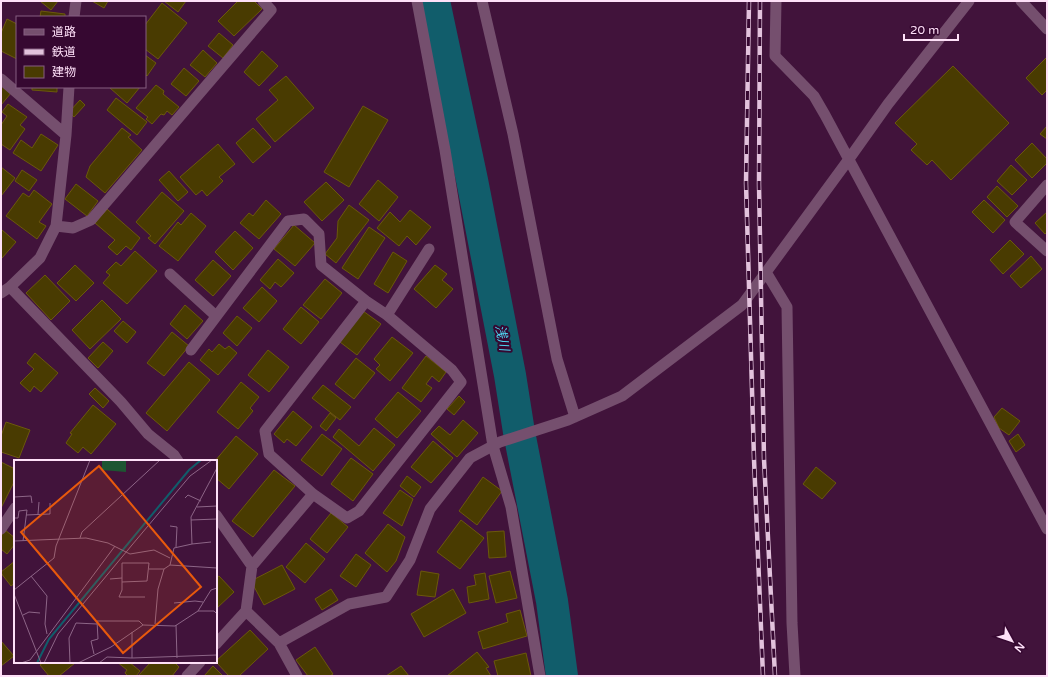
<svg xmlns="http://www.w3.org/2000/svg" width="1048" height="677" viewBox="0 0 1048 677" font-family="'Varela Round','Noto Sans JP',sans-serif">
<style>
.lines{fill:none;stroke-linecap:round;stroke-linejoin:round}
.river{stroke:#115d6b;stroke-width:32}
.building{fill:#493b01;stroke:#6b580c}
.minor{stroke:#754f6e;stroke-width:11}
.rail-casing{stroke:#e2c2dc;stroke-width:4.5}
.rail{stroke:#360831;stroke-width:3;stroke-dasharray:9;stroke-linecap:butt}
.labels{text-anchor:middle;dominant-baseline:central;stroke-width:4;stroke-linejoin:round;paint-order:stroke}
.water-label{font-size:13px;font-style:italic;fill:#4dd4ee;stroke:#360831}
.inset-river{fill:none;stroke:#115d6b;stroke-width:2}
.inset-road{fill:none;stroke:#8d6587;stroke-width:1}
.view{fill:#e8590c;fill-opacity:0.15;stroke:#e8590c;stroke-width:2}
.inset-edge{fill:none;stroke:#fee0f8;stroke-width:2}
</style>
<rect width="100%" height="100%" fill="#41133b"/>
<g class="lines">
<path class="river" d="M434,1L472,180L510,375L519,432L552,601L562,676"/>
</g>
<path class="building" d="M40,1H58L51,10Z
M92,1H108L104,8Z
M164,1H186L178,12Z
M238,1H254L262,9L234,36L218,21Z
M162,3L187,23L158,59L145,49V25Z
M41,11L65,14V17H40Z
M7,19L17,24V59L1,51V33Z
M219,33L233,45L223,58L208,46Z
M203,50L217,63L205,77L190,65Z
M262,51L278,66L259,86L244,72Z
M145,55L156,63L147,76L145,74Z
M1047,57V90L1042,95L1026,78Z
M953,66L1009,123L951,180L932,160L927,165L911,150L917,144L895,123Z
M184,68L199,81L186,96L171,84Z
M286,76L314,108L275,142L256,119L278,100L269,90Z
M1,85L11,93L1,105Z
M156,85L164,91L163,94L179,107L172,115L167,111L164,115L161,114L152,124L146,119L148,117L136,108Z
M32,87H57V92L32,90Z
M111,87H140L127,103L110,88Z
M116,98L147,122L137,135L107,110Z
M80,100L85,105L74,117L69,112Z
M8,104L27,117L20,125L25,129L10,150L1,144V125L7,116L2,112Z
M363,106L388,120L349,187L324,172Z
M1047,126V139L1040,134Z
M122,128L131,135L128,137L142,150L105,193L86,177L90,166Z
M253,128L271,147L253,163L236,143Z
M41,134L58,145L41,171L13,153L21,140L32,148Z
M1032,143L1047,159V163L1032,178L1015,160Z
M218,144L235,164L219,177L223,181L207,196L202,190L196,195L180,177Z
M1011,165L1027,180L1012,195L997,181Z
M1,167L15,178L1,196Z
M22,170L37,180L29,191L15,181Z
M169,171L188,192L178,201L159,180Z
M378,180L398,197L379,221L359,204Z
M326,182L344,200L322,221L304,202Z
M76,184L98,201L87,216L65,199Z
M997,186L1018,206L1007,217L987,197Z
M34,190L52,204L39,222L46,226L37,239L6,216L23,193L29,197Z
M162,192L184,211L155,244L148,238L151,236L136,222Z
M266,200L281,214L259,239L240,223L249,213L253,216Z
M984,200L1005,220L993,233L972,212Z
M349,205L369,220L336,263L325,254L337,238L338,221Z
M107,209L140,238L131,250L126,246L117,255L108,247L115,240L95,223Z
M410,210L431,227L416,245L407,236L399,246L377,228L390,212L400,222Z
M1047,212V232L1045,234L1035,223Z
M191,213L206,226L178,261L159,246L178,222L181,225Z
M294,225L315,243L295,266L274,249Z
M369,227L385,238L358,279L342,268Z
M2,230L16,242L2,258H1V231Z
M235,231L253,248L233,270L215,252Z
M1010,240L1024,254L1003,274L990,260Z
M135,251L157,271L127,304L103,283L110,275L106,272L116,262L121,266Z
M393,252L407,261L388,293L374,284Z
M1031,256L1042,269L1021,288L1010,276Z
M278,259L294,273L281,287L275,282L270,289L260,280Z
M213,260L231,276L213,296L195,280Z
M75,265L94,283L76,301L57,283Z
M435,265L447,274L442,280L453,289L436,308L414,289Z
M45,275L70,301L51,320L26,293Z
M325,279L342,293L321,319L303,305Z
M262,287L277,301L259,322L243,308Z
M102,300L121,319L90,349L72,330Z
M185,305L203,321L187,339L170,324Z
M301,307L319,322L301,344L283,329Z
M363,311L381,324L357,355L340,342Z
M237,316L252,328L237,346L223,333Z
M123,321L136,332L127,343L114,331Z
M172,332L189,346L164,376L147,363Z
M392,337L413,353L390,381L376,369L380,365L374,359Z
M103,342L113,351L98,368L88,358Z
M219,344L225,349L229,346L237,353L218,375L200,360L209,349L212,352Z
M268,350L289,367L269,392L248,375Z
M35,353L58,373L41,392L34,386L30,392L20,383L34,369L27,363Z
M426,356L446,372L439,382L432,376L426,384L432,388L421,402L402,388Z
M356,358L375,373L354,399L335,384Z
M189,362L210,380L167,431L146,413Z
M241,382L259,397L250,408L253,411L238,429L217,412Z
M323,385L351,407L340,420L312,398Z
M95,388L109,401L103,408L89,394Z
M398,392L421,411L397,438L375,419Z
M459,396L465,402L454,415L447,409Z
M93,405L116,424L91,454L83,447L78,453L66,443L72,434L70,433Z
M1002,408L1020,421L1009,435L999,428L994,417Z
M293,411L312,427L296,446L287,439L284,443L274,434Z
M330,413L336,418L326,431L320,426Z
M463,420L478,433L457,457L431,434L439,426L450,435Z
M6,422L30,430L19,458L1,452V436Z
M374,428L395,445L373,471L333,437L339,429L359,446Z
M322,434L342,449L322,476L301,460Z
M1018,434L1025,445L1016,452L1009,441Z
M236,436L258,454L229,489L216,478V461H215Z
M433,441L453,458L431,483L411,467Z
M351,458L373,474L353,501L331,484Z
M1,462L15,469V480L1,508Z
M816,467L836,483L822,499L803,484Z
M274,470L295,486L253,537L232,521Z
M407,476L421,487L414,497L400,486Z
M483,477L502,491L477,525L459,511Z
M400,490L413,499L402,526L383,513Z
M331,513L348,527L327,553L310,539Z
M461,520L484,538L460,569L437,552Z
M388,524L405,537L396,561L387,572L365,553Z
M5,530L15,538V544L7,554L1,549V536Z
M504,531L506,557L489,558L487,532Z
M306,543L325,559L305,583L286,567Z
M356,554L371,565L356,587L340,576Z
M15,561V583L11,586L1,573V572Z
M282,565L295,589L264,605L251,581Z
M421,571L439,574L435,597L417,595Z
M510,571L517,598L496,603L489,576Z
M485,573L489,599L469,603L467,587L476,585L474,575Z
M219,576L234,592L216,609V578Z
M331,589L338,600L322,610L315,599Z
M453,589L466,613L424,637L411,614Z
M520,610L527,636L483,649L478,632L508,622L506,614Z
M250,630L268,649L239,676H229L216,662V661Z
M1,641L14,656L1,666Z
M315,647L333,674L330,676H308L296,660Z
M477,652L489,667L486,668L491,676H447Z
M526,653L531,676H498L494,661Z
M44,662H74L75,663L59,676H49L40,665Z
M117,662H129L140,671L136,676H128L125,673L127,670Z
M151,662H174L179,667L172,676H138Z
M213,666L223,676H204Z
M401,666L409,676H386Z"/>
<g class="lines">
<path class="minor" d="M417,1L445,150L493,446L511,507L540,676
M482,1L513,134L557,359L575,417
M776,1L775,56L814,96L825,115L1047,529
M1021,1L1047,29
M74,17L76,1
M1,79L66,135
M1047,185L1015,222L1047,251
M56,226L73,228L91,220L271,10L263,1
M766,272L787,307L792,623L795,676
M170,274L216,316
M10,287L121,402L148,434L174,455L178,461
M1,293L10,287L40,258L56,226L66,135L69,87
M387,315L429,249
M191,350C223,307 256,264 288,221L304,219L319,234L321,265L366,301L387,315L452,370L461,382L359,511L347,518L313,494L269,454L265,431L366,301
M216,515L252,566L246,611L279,643L297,676
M1,529L15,508
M252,566L313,494
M279,643L349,604L386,597L410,560L430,509L470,458L500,442L568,420L622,396L742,305L849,159L888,104L969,1
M216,644L246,611
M187,676L200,662"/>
<g class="rail-casing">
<path id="rail" d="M749,1L746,183L754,459L763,676
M760,1L759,184L764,459L775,676"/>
</g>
<use href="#rail" class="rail"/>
</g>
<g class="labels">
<g class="water-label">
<text transform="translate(502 338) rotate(79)">浅川</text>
</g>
</g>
<g transform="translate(14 460)">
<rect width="203" height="203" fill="#41133b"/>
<path d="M88,0H112V12L88,10Z" fill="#1d5532"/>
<path class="inset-river" d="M23,203L35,179L175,10L187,0"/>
<path class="inset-road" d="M0,37L17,36L18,43M171,38L174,35L187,41M183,47L203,46M24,54L25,42M12,55L36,54V43M0,58H4L5,51L13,50L9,81M177,60L203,59M156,66L163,67L162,87M66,78L68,72L146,0M0,81L72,78L94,83L116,94L140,90L156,98M178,84L197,82M156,105L203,108M135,109H150M17,116L33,136L31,164L33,174M96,119L108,118M108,122L133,121L135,103H108V130L105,137H131M0,130L40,98L42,86L76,0M0,134L27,203M160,143L181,141L189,142M184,151H200L203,154M9,155L15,152L26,153M141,164L144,129L150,109L156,105L160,88L178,84L177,57L203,8M162,165L163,198M118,172V198L203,195M80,194L77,181L84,179L83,161H125L129,165M7,203L16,200L101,86M30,203L44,174L118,85L176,16L198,0M56,203L55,178L62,163L83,164M64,203L97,187L129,165L161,166L184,151L197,130L203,128M85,203L93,197L118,198"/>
<path class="view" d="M85,6L187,127L109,193L7,72Z"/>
<rect width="203" height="203" class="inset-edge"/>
</g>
<rect width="1048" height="677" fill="none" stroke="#fee0f8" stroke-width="4"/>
<rect x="16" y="16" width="130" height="72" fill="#360831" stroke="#865e81"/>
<rect x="24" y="29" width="20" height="6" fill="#754f6e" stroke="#865e81"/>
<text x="52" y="36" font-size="12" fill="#fee0f8">道路</text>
<rect x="24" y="49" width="20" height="6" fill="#e2c2dc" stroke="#865e81"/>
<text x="52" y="56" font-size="12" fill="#fee0f8">鉄道</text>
<rect x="24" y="66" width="20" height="12" fill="#493b01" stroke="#865e81"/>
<text x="52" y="76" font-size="12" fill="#fee0f8">建物</text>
<g transform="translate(1012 641) rotate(130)" stroke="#360831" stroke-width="3" paint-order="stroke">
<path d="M0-3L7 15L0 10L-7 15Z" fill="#fee0f8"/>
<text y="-6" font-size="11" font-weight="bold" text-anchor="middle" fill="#fee0f8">N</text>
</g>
<path d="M904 34v6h54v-6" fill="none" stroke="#fee0f8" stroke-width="2"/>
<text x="910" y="34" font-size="12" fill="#fee0f8" stroke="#360831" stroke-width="3" paint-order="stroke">20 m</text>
</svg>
